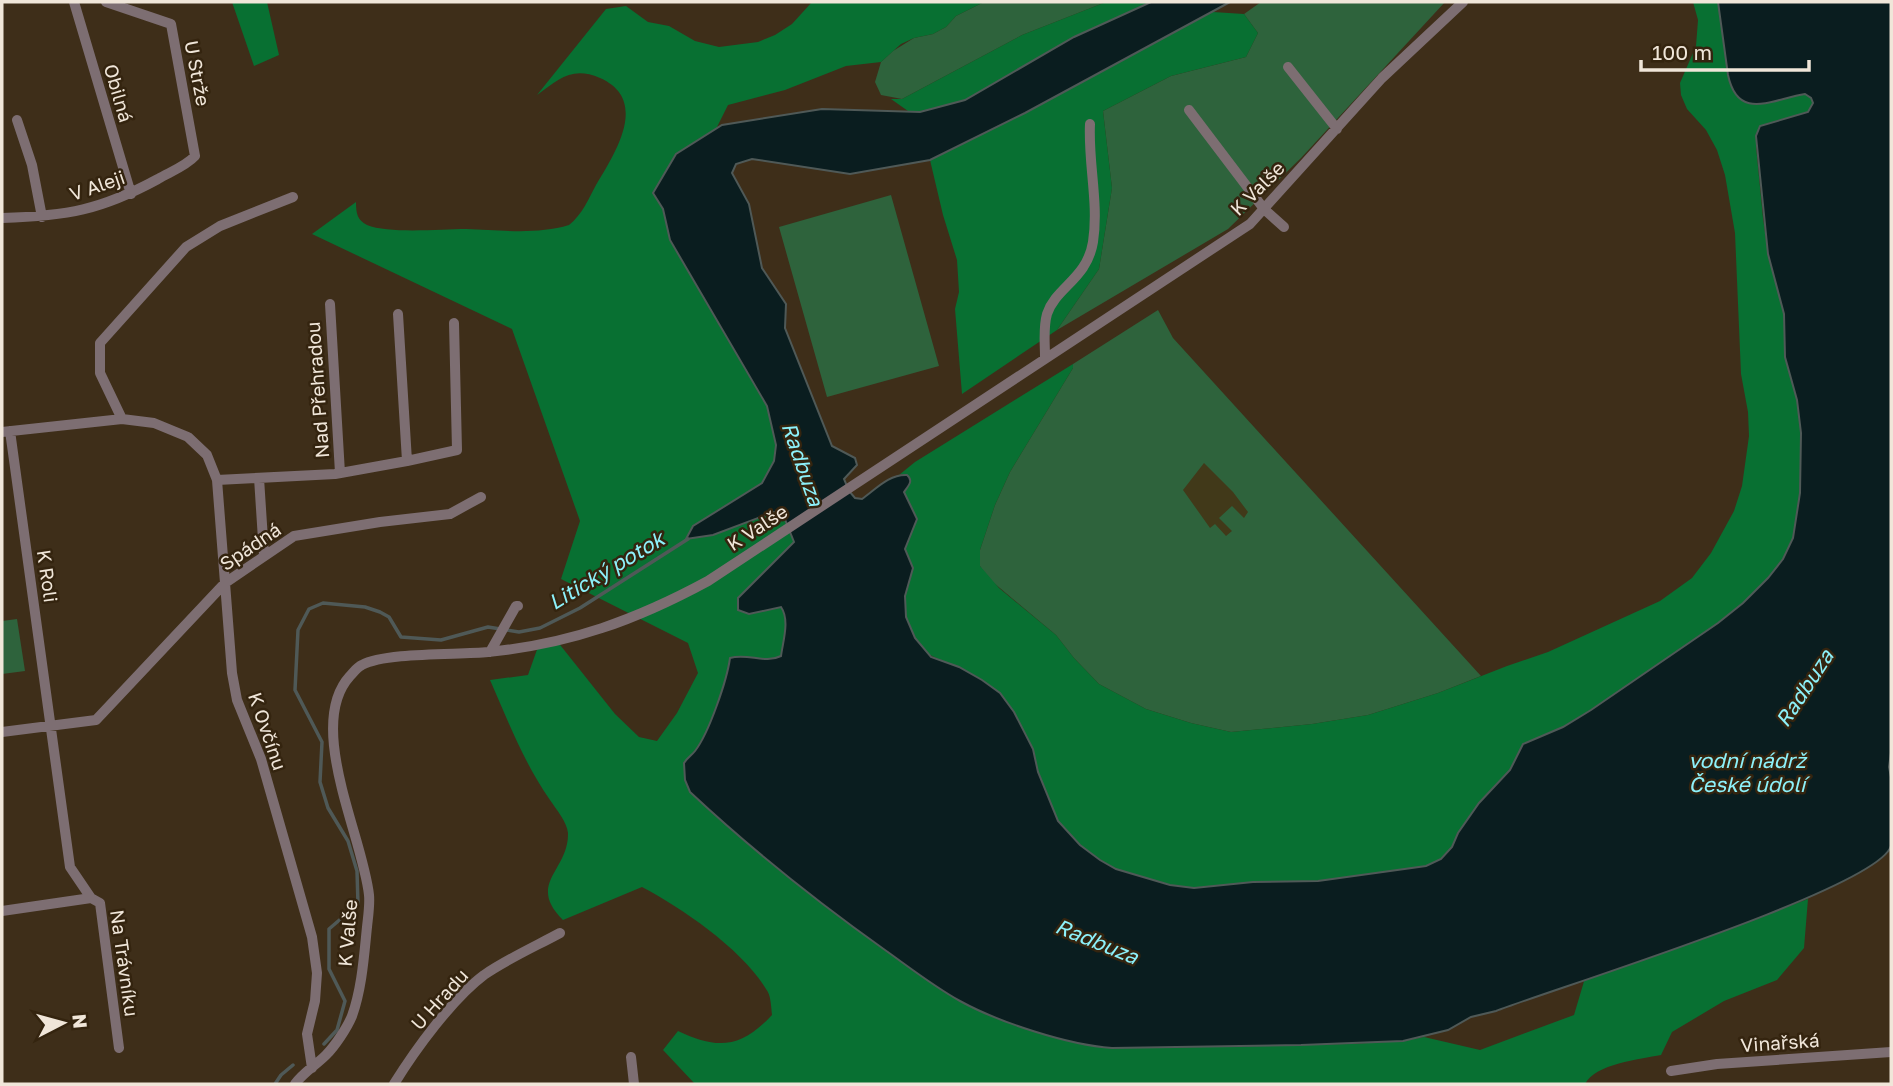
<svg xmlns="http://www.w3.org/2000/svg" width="1893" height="1086" viewBox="0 0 1893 1086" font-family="'Golos Text',sans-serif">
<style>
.green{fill:#2e633c}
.forest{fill:#087032}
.sand{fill:#413919}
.water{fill:#0a1d1f;stroke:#4f5957;stroke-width:2}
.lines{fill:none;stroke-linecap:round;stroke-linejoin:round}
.stream{stroke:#4f5957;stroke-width:3.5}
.minor{stroke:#7d6e72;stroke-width:10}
.labels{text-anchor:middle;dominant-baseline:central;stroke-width:5;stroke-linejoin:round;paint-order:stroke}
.street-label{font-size:19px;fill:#f0e6d9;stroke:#34240f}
.water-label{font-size:21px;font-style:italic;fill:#8df1fa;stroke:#34240f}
</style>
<rect width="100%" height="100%" fill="#3e2e19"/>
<path class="green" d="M984,2H1106L1022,35L902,99L881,95L875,82L881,62L893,51L914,38L933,34L946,27L956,16Z
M1261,2H1445L1301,158L1228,229L1057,330L1099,269L1112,188L1103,111L1171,76L1246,57L1258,33L1244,14Z
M891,195L939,366L827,397L779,227Z
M1158,310L1173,338L1481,676L1438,693L1368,715L1312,724L1231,732L1191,723L1146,709L1099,684L1074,658L1056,635L988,578L980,566V550L995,505L1010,472L1073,368V364Z
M17,619L25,671L2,674V621Z"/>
<path class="forest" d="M232,2H267L279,55L254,66Z
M812,2H984L956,16L946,27L933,34L914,38L901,44L881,62L846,66L785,90L728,105L716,129L676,154L663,209L670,240L767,406L776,445L774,461L762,483L711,516L687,539L713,535L774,512L784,517L794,542L749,614L781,607C790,621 783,641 781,657C768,662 746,656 730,658C727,685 708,740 688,758L712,813L787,876L846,922L943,991L968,1005L1037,1031L1076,1043L1100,1047L1350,1044L1403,1041L1424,1037L1480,1050L1574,1015L1585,978L1695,941L1808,899L1804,948L1777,980L1724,1001L1672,1032L1661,1055C1640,1059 1595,1064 1585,1084H695L663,1050L678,1031C718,1050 741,1048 772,1015C771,1006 771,995 766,989C743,950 682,908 642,887L563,920C526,883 569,871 568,833C567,822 556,809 550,800C524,763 508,721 490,680L528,675L539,644L557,641L615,714L639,737L657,741L677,713L698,673L688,643L561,579L580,521L512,329L312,234L356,202C356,213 357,220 367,225C389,234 441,229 466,229C500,230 536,235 569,225C582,215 589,198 596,185C615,153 650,100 600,78C572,66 559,79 537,95L606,9L626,6L648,22L669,26L695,41L719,47L758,42L775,35L792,24Z
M1106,2H1151L1074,37L965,100L920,112L908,111L891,99H902L1022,35Z
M1693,2H1718L1728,75L1731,87L1737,97L1805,94L1811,98L1813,103L1808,112L1765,124L1756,146L1763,218L1768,254L1784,314L1785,357L1797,400L1801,433L1800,493L1793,538L1783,559L1768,578L1743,603L1718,623L1591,710L1563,727L1523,744L1510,770L1479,803L1458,833L1452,847L1441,859L1426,866L1318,881L1253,882L1194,888L1170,885L1116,869L1086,851L1058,821L1038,771L1033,749L1014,712L1004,698L982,680L926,653L909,629L906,617L905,596L913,569L905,549L916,516L905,497L903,474L899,475L915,462L1073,364V368L1010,472L995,505L980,550V566L999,588L1056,635L1074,658L1099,684L1146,709L1191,723L1231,732L1312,724L1368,715L1438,693L1507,666L1548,652L1660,601L1692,578L1711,553L1734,511L1742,486L1749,436L1748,412L1741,374L1735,233L1725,175L1717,150L1706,130L1687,109L1681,95L1680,83L1696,46L1698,20Z
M1213,12L1244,14L1258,33L1246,57L1171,76L1103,111L1112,188L1099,269L1057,330L962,394L955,309L959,292L957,260L943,215L930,160C1026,113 1118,60 1213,12Z"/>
<path class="sand" d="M1204,463L1233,492L1248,512L1244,518L1232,506L1219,518L1232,531L1226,536L1215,524L1210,528L1183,490Z"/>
<path class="water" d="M1151,2H1230L1025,113L930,160L850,174L752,159L736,164L732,173L749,204L762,268L786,304L785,328L832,446L855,458L857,465L844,479L849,491L855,498L862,499C876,489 889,474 907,475C914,481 908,486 904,492L917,519L905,549L913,568L905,596L906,617L915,638L931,657L959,667L982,680L1000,693L1014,712L1033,749L1038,772L1058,821L1080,845L1100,860L1116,869L1170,885L1194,888L1253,882L1318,881L1426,866L1441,859L1452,847L1458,833L1479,803L1510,770L1523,744L1563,727L1591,710L1718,623L1743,603L1768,578L1783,559L1793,538L1800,493L1801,433L1797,400L1785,357L1784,314L1768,254L1756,136L1760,126L1808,112L1813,103L1811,98L1805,94C1772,99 1738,122 1728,75L1718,2H1891V753L1889,767L1891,777C1891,791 1893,836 1891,846C1878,889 1552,989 1496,1011L1471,1017L1448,1030L1403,1041L1301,1045L1112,1048C1068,1045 998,1022 960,1001C933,986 909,967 885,950C816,901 751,849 690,792L685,780L684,763C687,758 692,755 695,751C709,733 727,680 730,658C748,653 765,664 781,656C783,641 790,620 781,607L749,614L738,610V598L794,542L784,517L774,512L713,535L686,539L693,526L762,483L774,461L776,445L767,406L670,240L663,209L653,193L676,154L722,125L822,109L920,112L965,100L1074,37Z"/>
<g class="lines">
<path class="stream" d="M324,1044L337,1030L345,1001L329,969V929L358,904L357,871L348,841L328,808L320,782L322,742L295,690L298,630L309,609L323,603L365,607L380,612L389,617L401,637L441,640L488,627L519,632L540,628L580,608L688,539
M275,1084L281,1075L293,1065"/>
<path class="minor" d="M74,2L131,194
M1288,67L1337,129
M1189,110L1264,209L1284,227
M17,120L32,165L42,217
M2,218C67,216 101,210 158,179C170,172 186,166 195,156L171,24L106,2
M330,304L340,473
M398,314L407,461
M1045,357C1045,343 1043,328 1047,314C1056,287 1087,279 1093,242C1099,203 1088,163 1090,124
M122,419L100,373V343L186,247L220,226L293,197
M10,431L70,867L91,898L100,903L119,1048
M2,432L122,419L154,423L188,437L207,455L217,480L232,673L237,700L261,759L312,937L317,973L315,1001L307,1034L312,1068
M259,478L264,555
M217,480L335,474L407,461L457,450L454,323
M490,652L516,606H518
M2,732L96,720L225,583L294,536L380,522L450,514L481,497
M2,911L91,898
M631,1057L634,1084
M1671,1071L1717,1064L1891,1052
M295,1084C303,1073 316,1065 326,1055C335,1046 347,1028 352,1016C362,988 364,956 367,927C368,917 370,905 369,895C363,837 305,725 350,676C354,672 357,667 362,665C385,652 458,655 488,652C570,644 636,620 708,581L1250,224L1382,78L1463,2
M394,1084C415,1050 452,999 484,975C507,959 536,946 560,933"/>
</g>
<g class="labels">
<g class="street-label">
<text transform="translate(198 73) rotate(79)">U Strže</text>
<text transform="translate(119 93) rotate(74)">Obilná</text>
<text transform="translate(97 185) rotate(-19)">V Aleji</text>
<text transform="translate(1257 188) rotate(-45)">K Valše</text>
<text transform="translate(317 390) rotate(-94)">Nad Přehradou</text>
<text transform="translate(757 527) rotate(-33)">K Valše</text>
<text transform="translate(250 546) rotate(-34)">Spádná</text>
<text transform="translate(48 576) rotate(82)">K Roli</text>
<text transform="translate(268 731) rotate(71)">K Ovčínu</text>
<text transform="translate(347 933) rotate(-85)">K Valše</text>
<text transform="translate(125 963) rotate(82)">Na Trávníku</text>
<text transform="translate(439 999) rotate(-48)">U Hradu</text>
<text transform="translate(1780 1042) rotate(-4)">Vinařská</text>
</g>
<g class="water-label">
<text transform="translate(803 464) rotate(71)">Radbuza</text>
<text transform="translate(606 570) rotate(-31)">Litický potok</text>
<text transform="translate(1804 688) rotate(-57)">Radbuza</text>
<text x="1747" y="760">vodní nádrž<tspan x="1747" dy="24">České údolí</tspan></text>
<text transform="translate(1097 941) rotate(22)">Radbuza</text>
</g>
</g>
<rect width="1893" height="1086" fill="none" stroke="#f0e6d9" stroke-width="7"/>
<g transform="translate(63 1023) rotate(84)" stroke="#34240f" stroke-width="5" paint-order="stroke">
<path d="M0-5L12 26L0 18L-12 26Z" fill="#f0e6d9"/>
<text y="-10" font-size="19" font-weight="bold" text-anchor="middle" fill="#f0e6d9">N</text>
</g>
<path d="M1641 60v10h168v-10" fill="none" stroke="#f0e6d9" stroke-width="3.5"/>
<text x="1652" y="60" font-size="21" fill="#f0e6d9" stroke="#34240f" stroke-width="5" paint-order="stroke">100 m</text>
</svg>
